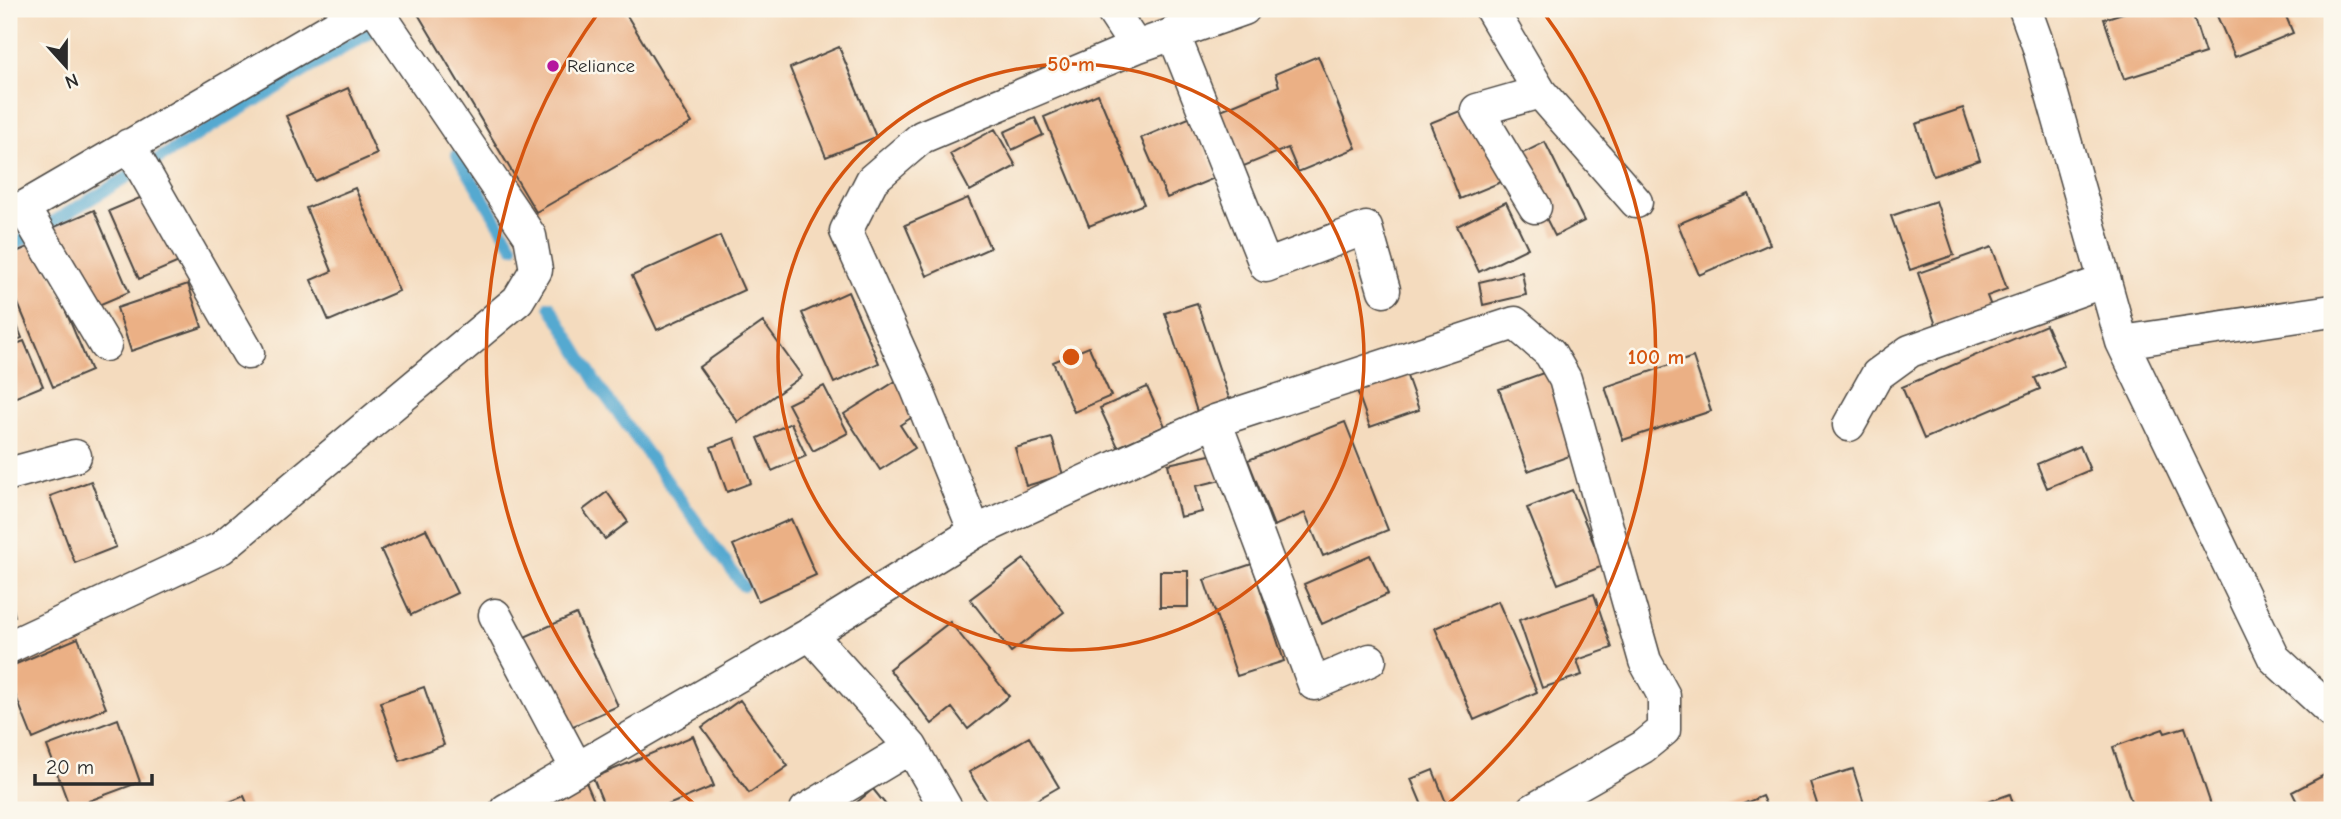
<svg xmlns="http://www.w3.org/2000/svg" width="2341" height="819" viewBox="0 0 2341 819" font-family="'Comic Neue',sans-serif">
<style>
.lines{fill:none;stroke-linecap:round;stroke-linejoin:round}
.stream{stroke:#55a9d0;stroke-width:12}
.building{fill:#ebb085}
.minor-casing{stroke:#494541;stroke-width:35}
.minor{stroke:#fff;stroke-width:32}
.ring{fill:none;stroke:#d5540f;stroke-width:3.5}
.poi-dot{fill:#b5179e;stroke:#fbf7ec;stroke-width:2.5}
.labels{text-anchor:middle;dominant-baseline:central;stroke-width:5;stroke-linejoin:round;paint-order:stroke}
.poi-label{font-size:19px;fill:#2b2b2b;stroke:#fbf7ec;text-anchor:start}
.centre{fill:#d5540f;stroke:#fbf7ec;stroke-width:3.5}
.ring-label{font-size:21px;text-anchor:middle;font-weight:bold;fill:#d5540f;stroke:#fbf7ec;stroke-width:5;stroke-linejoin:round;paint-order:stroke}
</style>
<rect width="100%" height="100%" fill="#fbf7ec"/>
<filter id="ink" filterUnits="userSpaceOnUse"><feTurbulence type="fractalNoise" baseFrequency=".0143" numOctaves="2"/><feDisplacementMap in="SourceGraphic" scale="14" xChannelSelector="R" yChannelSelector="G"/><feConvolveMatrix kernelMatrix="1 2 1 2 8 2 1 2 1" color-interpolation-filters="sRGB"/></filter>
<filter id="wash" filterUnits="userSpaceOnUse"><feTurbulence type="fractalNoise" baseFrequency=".00686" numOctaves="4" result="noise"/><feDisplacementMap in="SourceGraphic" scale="28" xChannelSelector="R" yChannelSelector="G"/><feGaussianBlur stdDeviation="1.57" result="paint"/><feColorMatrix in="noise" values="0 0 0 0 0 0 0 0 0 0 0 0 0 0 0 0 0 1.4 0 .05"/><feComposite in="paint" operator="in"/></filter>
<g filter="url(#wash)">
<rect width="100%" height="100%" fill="#f4dbbe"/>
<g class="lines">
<path class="stream" d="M457,155L513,247
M9,248L379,27
M550,306L599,387L743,586"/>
</g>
<g id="blocks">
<path class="building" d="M415,9H623L692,123L536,212Z
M2135,9H2191L2205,53L2124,79L2104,19Z
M2214,9H2283L2293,33L2235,57Z
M839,47L876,137L826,157L790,68Z
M1318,56L1356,148L1298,172L1288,148L1234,170L1211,114L1279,86L1275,74Z
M348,88L377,154L315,181L286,116Z
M1098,94L1144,204L1089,226L1044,117Z
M1475,105L1506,180L1460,199L1430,123Z
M1963,108L1980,160L1933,176L1916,124Z
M1191,117L1217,177L1167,198L1141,138Z
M1035,118L1043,135L1012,150L1004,132Z
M995,129L1016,166L970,191L950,154Z
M1545,142L1584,221L1555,236L1515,157Z
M355,188L399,291L329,321L311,280L332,271L306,208Z
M149,194L179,262L139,279L109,211Z
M1749,194L1770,244L1699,275L1678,224Z
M968,198L990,248L927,276L905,225Z
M1936,201L1954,255L1910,270L1891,216Z
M1506,202L1528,248L1479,272L1457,226Z
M94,210L129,292L87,310L52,228Z
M720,236L744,290L657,330L632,276Z
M37,243L91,371L53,387L9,282V255Z
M1992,247L2007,289L1987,296L1994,314L1939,334L1918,273Z
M1522,272L1526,295L1483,305L1479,282Z
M188,284L202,327L131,351L117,308Z
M848,292L879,363L834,383L802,313Z
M1197,303L1232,407L1199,418L1165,313Z
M9,305L22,338L9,343Z
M763,322L802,376L738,422L699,367Z
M2046,325L2064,366L2035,378L2040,389L1924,439L1902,387Z
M24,341L43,386L9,400V347Z
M1089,347L1111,396L1074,412L1053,362Z
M1693,357L1711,411L1623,440L1605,387Z
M1403,365L1419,410L1370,427L1354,382Z
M1546,372L1575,454L1528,471L1499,389Z
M896,381L917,414L900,425L915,448L880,470L844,414Z
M824,386L848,433L813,451L788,404Z
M1147,387L1165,426L1118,447L1100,408Z
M1345,422L1388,530L1323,556L1305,513L1274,526L1248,460Z
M791,423L806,456L772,471L758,438Z
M735,438L751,483L727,492L711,447Z
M1052,438L1063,475L1026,486L1015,448Z
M2080,446L2090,470L2047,488L2037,464Z
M1219,453L1225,479L1196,486L1202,512L1180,517L1168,464Z
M91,481L116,547L75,563L50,496Z
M1572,490L1603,566L1558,584L1527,508Z
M607,492L628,522L605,539L583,510Z
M791,519L816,575L758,601L733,545Z
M426,529L457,593L411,615L381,550Z
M1370,555L1388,594L1322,624L1304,584Z
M1024,559L1064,612L1011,652L970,599Z
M1252,564L1284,661L1237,676L1204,580Z
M1160,571H1188V607H1160Z
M9,593L15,616L9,617Z
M1594,594L1612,648L1577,660L1582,675L1542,688L1519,620Z
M1498,601L1537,692L1474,720L1435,628Z
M576,614L618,706L562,731L520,639Z
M950,622L1009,696L968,729L952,708L932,724L889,669Z
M78,638L106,708L33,739L9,679V667Z
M424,687L444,745L400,761L380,702Z
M740,700L788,766L749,793L702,727Z
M118,719L140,782L70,808L47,746Z
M2185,727L2211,805L2195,810H2134L2113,747L2163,729L2165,733Z
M693,736L714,786L656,810H606L593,778Z
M1029,737L1059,787L1019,810H992L969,772Z
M1853,769L1866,810H1819L1810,782Z
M1433,770L1449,810H1424L1411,779Z
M2332,771V810H2301L2292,792Z
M585,780L598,810H550L544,796Z
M873,789L890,810H859L855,804Z
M2010,794L2015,810H1966Z
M244,796L250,810H210Z
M1762,796L1768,810H1729Z"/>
</g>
</g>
<g filter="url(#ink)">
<use href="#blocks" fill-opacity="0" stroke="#494541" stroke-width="2"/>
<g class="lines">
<g class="minor-casing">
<path id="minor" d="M1111,9L1136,47
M1491,9L1540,92L1636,202
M2025,9L2038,45L2122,342L2274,658L2332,712
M1173,33L1266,266L1366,228L1384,290
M129,145L248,353
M23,207L105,345
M1535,207L1477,110L1540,92
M9,216L365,9
M2122,342L2332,311
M1215,421L1314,684L1370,660
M1849,425L1877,375L1910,351L2105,281
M9,474L75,456
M975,532L1215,421L1515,323L1550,353L1565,379L1645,661L1664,696V730L1643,747L1533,810
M495,615L577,769
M810,634L911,747L947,810
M9,647L221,548L518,300L536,270L530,236L376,9
M506,810L810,634L975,532L917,389L846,231L872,180L922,137L1136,47L1244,9
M806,810L911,747"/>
</g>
<use href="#minor" class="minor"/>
</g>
</g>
<g class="ring">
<circle cx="1071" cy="357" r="293"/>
<path d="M699 808A585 585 0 0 1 601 9M1541 9A585 585 0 0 1 1443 808"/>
</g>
<circle class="poi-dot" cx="553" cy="66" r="7"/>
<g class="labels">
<g class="poi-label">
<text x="567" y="66">Reliance</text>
</g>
</g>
<circle cx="1071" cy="357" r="10" class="centre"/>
<g class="ring-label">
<text x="1071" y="71">50 m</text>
<text x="1656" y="364">100 m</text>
</g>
<rect width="2341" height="819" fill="none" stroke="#fbf7ec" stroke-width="35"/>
<g transform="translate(66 66) rotate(159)" stroke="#fbf7ec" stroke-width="5" paint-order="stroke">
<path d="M0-5L12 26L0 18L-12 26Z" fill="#2b2b2b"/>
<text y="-10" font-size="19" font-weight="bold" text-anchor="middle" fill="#2b2b2b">N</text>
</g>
<path d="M35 774v10h117v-10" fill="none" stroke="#2b2b2b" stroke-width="3.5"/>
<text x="46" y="774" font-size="21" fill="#2b2b2b" stroke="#fbf7ec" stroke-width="5" paint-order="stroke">20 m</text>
</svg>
